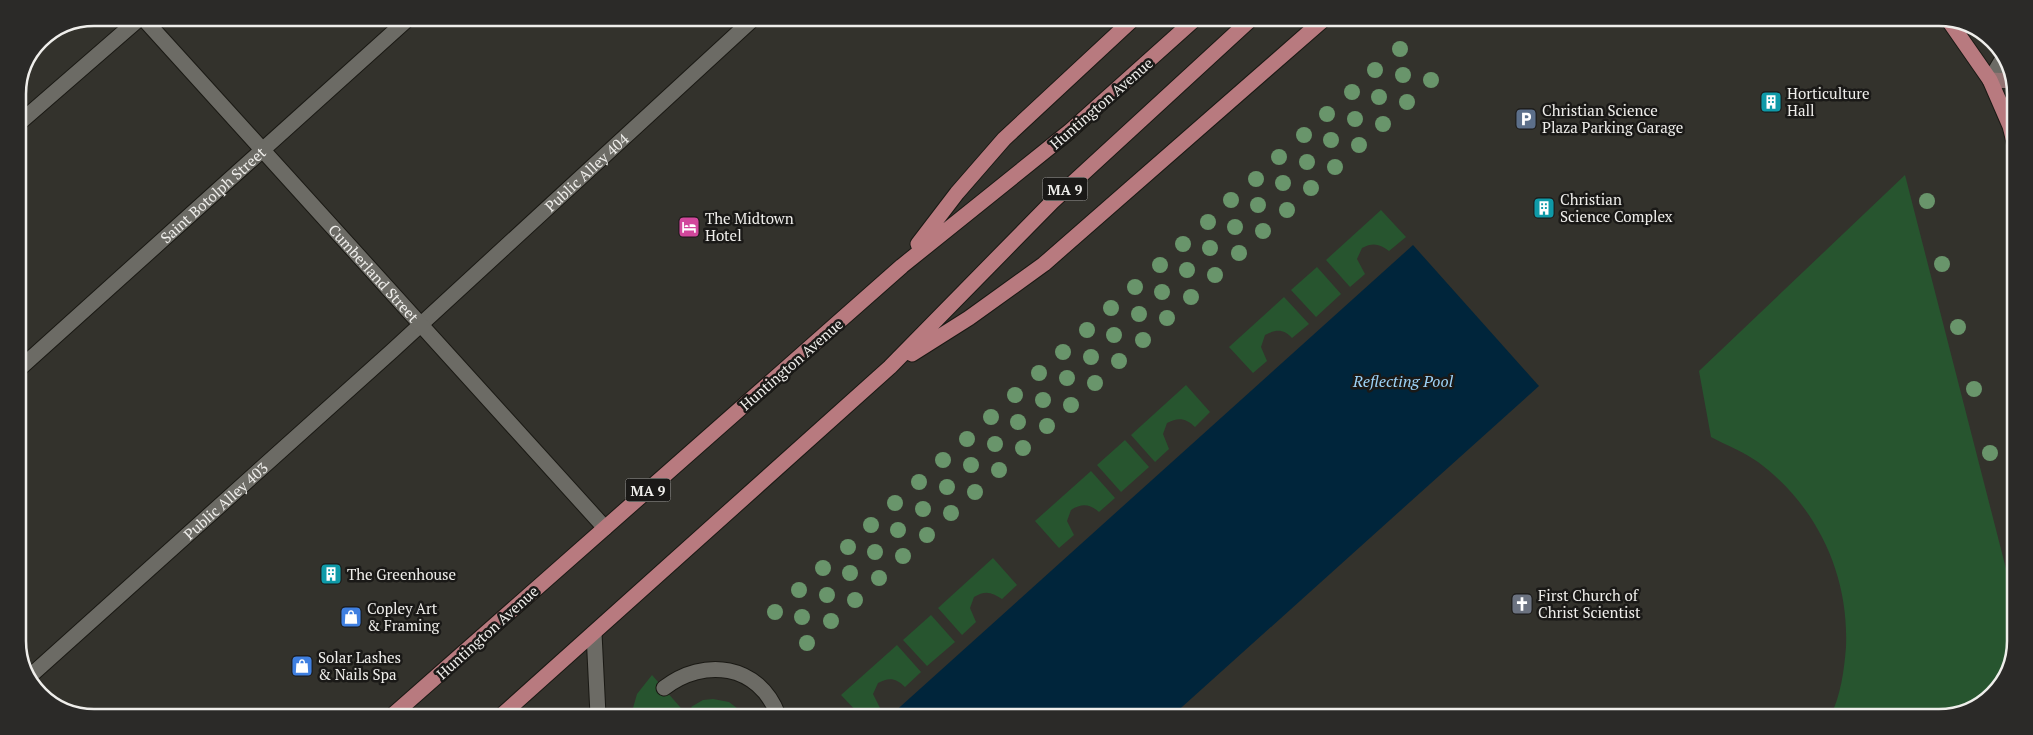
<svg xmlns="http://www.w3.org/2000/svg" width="2033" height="735" viewBox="0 0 2033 735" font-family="'PT Serif',serif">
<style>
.green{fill:#27552f}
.water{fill:#00253b}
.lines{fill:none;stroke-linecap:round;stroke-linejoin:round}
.lane-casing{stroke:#1a1914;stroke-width:17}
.street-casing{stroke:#1a1914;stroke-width:17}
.secondary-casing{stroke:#1a1914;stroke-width:17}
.primary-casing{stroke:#1a1914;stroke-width:17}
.lane{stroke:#6c6b65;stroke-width:15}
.street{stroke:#6c6b65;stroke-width:15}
.secondary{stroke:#927272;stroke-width:15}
.primary{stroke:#b87a7f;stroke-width:15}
.tree{fill:#69956b}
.labels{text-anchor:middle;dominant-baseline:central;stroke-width:5;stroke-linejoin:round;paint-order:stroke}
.shield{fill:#1a1917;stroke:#afaeab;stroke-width:1}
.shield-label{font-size:14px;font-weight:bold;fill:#efeeeb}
.poi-label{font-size:15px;fill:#efeeeb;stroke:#1a1917;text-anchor:start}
.street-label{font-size:15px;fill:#efeeeb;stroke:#1a1917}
.water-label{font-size:16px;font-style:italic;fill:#9dd3f8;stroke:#1a1917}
.rim{fill:none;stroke:#efeeeb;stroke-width:2.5}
</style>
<rect width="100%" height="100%" fill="#33322c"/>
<path class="green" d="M1905,175L2012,592V665L1985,702L1939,717H1830C1841,695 1844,671 1846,647C1849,574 1817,506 1758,462C1744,452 1726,445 1711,437L1699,371Z
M1381,210L1406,237L1389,251C1380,244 1373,242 1362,248L1357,259L1365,274L1350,287L1326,260Z
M1317,267L1341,294L1316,317L1291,290Z
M1284,297L1309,324L1292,338C1284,329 1276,329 1265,335L1261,347L1267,361L1253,373L1229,347Z
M1186,385L1210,412L1195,427C1186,418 1178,417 1167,423L1163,434L1169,449L1155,462L1131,435Z
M1125,440L1149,467L1121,492L1097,465Z
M1091,471L1115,498L1099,512C1090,504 1082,503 1071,510L1067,521L1074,535L1059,548L1035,521Z
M993,558L1017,585L1002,599C992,592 985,590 974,597L970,608L976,622L962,635L938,608Z
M931,615L955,642L927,666L903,640Z
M897,645L921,672L905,687C896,678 889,677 878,683L873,694L880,708L873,715H860L841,695Z
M652,675L687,715H631L637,694Z
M713,699L729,702L746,715H698L691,707L703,700Z"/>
<path class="water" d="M1413,245L1539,386L1172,716L891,715Z"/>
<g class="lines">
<g class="lane-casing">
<g id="lane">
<path d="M18,124L140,18"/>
<path d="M594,633L598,715"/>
<path id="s1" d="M29,677L392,351L753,19"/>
<path d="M664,688C704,657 759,664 778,715"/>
</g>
</g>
<g class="street-casing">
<g id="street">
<path id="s2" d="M143,18L605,528"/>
<path d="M1990,80L2003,58"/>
<path id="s3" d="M18,370L409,18"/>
</g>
</g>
<g class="secondary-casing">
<path id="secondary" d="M1990,80L2012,81"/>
</g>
<g class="primary-casing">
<path id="primary" d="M1949,21L1990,80L2010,126L2015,146
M918,244L957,193L1004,139L1132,20
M912,354L969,318L1044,264L1323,20
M394,714L902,266L1070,131L1194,20
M503,714L890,367L1052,202L1250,20"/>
</g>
<use href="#lane" class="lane"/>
<use href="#street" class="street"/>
<use href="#secondary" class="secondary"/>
<use href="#primary" class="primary"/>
</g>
<g class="tree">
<circle cx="1400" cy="49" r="8"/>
<circle cx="1375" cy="70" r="8"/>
<circle cx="1403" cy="75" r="8"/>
<circle cx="1431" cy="80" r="8"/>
<circle cx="1352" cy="92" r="8"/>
<circle cx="1379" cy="97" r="8"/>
<circle cx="1407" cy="102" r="8"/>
<circle cx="1327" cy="114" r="8"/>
<circle cx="1355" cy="119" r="8"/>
<circle cx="1383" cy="124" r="8"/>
<circle cx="1304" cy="135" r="8"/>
<circle cx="1331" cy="140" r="8"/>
<circle cx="1359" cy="145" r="8"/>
<circle cx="1279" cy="157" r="8"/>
<circle cx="1307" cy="162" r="8"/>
<circle cx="1335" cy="167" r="8"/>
<circle cx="1256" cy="179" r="8"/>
<circle cx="1283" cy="183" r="8"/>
<circle cx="1311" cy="188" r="8"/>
<circle cx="1231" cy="200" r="8"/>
<circle cx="1927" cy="201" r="8"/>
<circle cx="1258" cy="205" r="8"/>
<circle cx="1287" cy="210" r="8"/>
<circle cx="1208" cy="222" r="8"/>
<circle cx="1235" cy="227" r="8"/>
<circle cx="1263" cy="231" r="8"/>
<circle cx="1183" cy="244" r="8"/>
<circle cx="1210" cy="248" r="8"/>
<circle cx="1239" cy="253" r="8"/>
<circle cx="1942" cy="264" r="8"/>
<circle cx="1160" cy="265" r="8"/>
<circle cx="1187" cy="270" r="8"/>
<circle cx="1215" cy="275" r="8"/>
<circle cx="1135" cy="287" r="8"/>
<circle cx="1162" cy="292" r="8"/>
<circle cx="1191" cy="297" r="8"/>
<circle cx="1111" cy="308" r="8"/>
<circle cx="1139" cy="314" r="8"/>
<circle cx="1167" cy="318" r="8"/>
<circle cx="1958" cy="327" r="8"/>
<circle cx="1087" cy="330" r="8"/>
<circle cx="1114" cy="335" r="8"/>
<circle cx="1143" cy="340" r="8"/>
<circle cx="1063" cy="352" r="8"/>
<circle cx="1091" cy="357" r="8"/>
<circle cx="1119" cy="361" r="8"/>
<circle cx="1039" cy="373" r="8"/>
<circle cx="1067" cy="378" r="8"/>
<circle cx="1095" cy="383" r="8"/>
<circle cx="1974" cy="389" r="8"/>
<circle cx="1015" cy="395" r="8"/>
<circle cx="1043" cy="400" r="8"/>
<circle cx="1071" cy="405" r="8"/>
<circle cx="991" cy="417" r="8"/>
<circle cx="1018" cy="422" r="8"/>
<circle cx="1047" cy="426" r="8"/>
<circle cx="967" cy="439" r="8"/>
<circle cx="995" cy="444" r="8"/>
<circle cx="1023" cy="448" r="8"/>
<circle cx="1990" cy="453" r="8"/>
<circle cx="943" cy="460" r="8"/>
<circle cx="971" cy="465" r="8"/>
<circle cx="999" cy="470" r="8"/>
<circle cx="919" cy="482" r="8"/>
<circle cx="947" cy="487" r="8"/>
<circle cx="975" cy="492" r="8"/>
<circle cx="895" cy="503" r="8"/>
<circle cx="923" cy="509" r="8"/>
<circle cx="951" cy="513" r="8"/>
<circle cx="871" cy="525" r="8"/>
<circle cx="898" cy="530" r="8"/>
<circle cx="927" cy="535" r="8"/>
<circle cx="848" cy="547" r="8"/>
<circle cx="875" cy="552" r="8"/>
<circle cx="903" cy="556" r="8"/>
<circle cx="823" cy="568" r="8"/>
<circle cx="850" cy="573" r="8"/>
<circle cx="879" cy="578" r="8"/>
<circle cx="799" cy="590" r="8"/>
<circle cx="827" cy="595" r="8"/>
<circle cx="855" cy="600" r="8"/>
<circle cx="775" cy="612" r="8"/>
<circle cx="802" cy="617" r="8"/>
<circle cx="831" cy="621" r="8"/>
<circle cx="807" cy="643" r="8"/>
</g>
<defs>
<g id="building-square" transform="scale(1.125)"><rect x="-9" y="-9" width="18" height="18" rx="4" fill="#0f9aa8" stroke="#1a1917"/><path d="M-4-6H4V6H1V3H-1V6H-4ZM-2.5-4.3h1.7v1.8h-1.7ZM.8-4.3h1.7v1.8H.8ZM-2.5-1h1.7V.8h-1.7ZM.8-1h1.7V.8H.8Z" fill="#fff"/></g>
<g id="parking-square" transform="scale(1.125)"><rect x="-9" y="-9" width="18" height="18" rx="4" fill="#5c6f8a" stroke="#1a1917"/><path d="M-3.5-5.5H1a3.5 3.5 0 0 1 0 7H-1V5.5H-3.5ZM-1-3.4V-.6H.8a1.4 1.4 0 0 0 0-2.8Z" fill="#fff"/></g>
<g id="hotel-square" transform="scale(1.125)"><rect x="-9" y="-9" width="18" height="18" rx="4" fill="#d1479c" stroke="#1a1917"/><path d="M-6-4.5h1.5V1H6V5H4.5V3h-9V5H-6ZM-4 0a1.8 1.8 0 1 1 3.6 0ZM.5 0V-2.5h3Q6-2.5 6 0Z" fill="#fff"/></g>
<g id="church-square" transform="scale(1.125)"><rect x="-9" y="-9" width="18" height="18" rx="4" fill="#6b7280" stroke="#1a1917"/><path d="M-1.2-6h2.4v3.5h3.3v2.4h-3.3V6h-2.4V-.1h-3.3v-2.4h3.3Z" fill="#fff"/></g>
<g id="shop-square" transform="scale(1.125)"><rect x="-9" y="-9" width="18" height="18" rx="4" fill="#3f7fe0" stroke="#1a1917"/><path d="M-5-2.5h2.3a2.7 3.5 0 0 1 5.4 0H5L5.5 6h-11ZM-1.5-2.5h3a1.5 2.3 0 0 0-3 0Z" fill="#fff"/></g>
</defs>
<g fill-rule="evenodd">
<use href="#building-square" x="1771" y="102"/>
<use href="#parking-square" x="1526" y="119"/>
<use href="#building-square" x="1544" y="208"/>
<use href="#hotel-square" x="689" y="227"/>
<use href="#building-square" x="331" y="574"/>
<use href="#church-square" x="1522" y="604"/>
<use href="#shop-square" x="351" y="617"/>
<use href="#shop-square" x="302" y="666"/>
</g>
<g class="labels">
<g class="shield">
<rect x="1042.5" y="177.5" width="45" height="23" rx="4"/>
<rect x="625.5" y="478.5" width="45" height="23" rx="4"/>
</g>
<g class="shield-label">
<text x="1065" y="189">MA 9</text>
<text x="648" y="490">MA 9</text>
</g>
<g class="poi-label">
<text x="1787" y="93">Horticulture<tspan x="1787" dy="17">Hall</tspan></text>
<text x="1542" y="110">Christian Science<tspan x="1542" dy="17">Plaza Parking Garage</tspan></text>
<text x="1560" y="199">Christian<tspan x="1560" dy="17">Science Complex</tspan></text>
<text x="705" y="218">The Midtown<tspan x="705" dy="17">Hotel</tspan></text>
<text x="347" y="574">The Greenhouse</text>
<text x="1538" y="595">First Church of<tspan x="1538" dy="17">Christ Scientist</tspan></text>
<text x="367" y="608">Copley Art<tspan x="367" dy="17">&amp; Framing</tspan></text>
<text x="318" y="657">Solar Lashes<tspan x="318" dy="17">&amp; Nails Spa</tspan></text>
</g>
<g class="street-label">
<text transform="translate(1101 103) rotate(-41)">Huntington Avenue</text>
<text stroke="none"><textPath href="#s1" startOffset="752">Public Alley 404</textPath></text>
<text stroke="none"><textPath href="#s3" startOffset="262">Saint Botolph Street</textPath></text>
<text stroke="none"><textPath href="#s2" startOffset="344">Cumberland Street</textPath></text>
<text transform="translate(791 364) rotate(-41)">Huntington Avenue</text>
<text stroke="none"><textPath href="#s1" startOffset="264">Public Alley 403</textPath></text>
<text transform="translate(487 632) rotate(-42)">Huntington Avenue</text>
</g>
<g class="water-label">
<text x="1403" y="381">Reflecting Pool</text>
</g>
</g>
<path d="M0 0H2033V735H0ZM94 26H1939A68 68 0 0 1 2007 94V641A68 68 0 0 1 1939 709H94A68 68 0 0 1 26 641V94A68 68 0 0 1 94 26Z" fill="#2b2a28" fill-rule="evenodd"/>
<path class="rim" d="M94 26H1939A68 68 0 0 1 2007 94V641A68 68 0 0 1 1939 709H94A68 68 0 0 1 26 641V94A68 68 0 0 1 94 26Z"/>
</svg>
